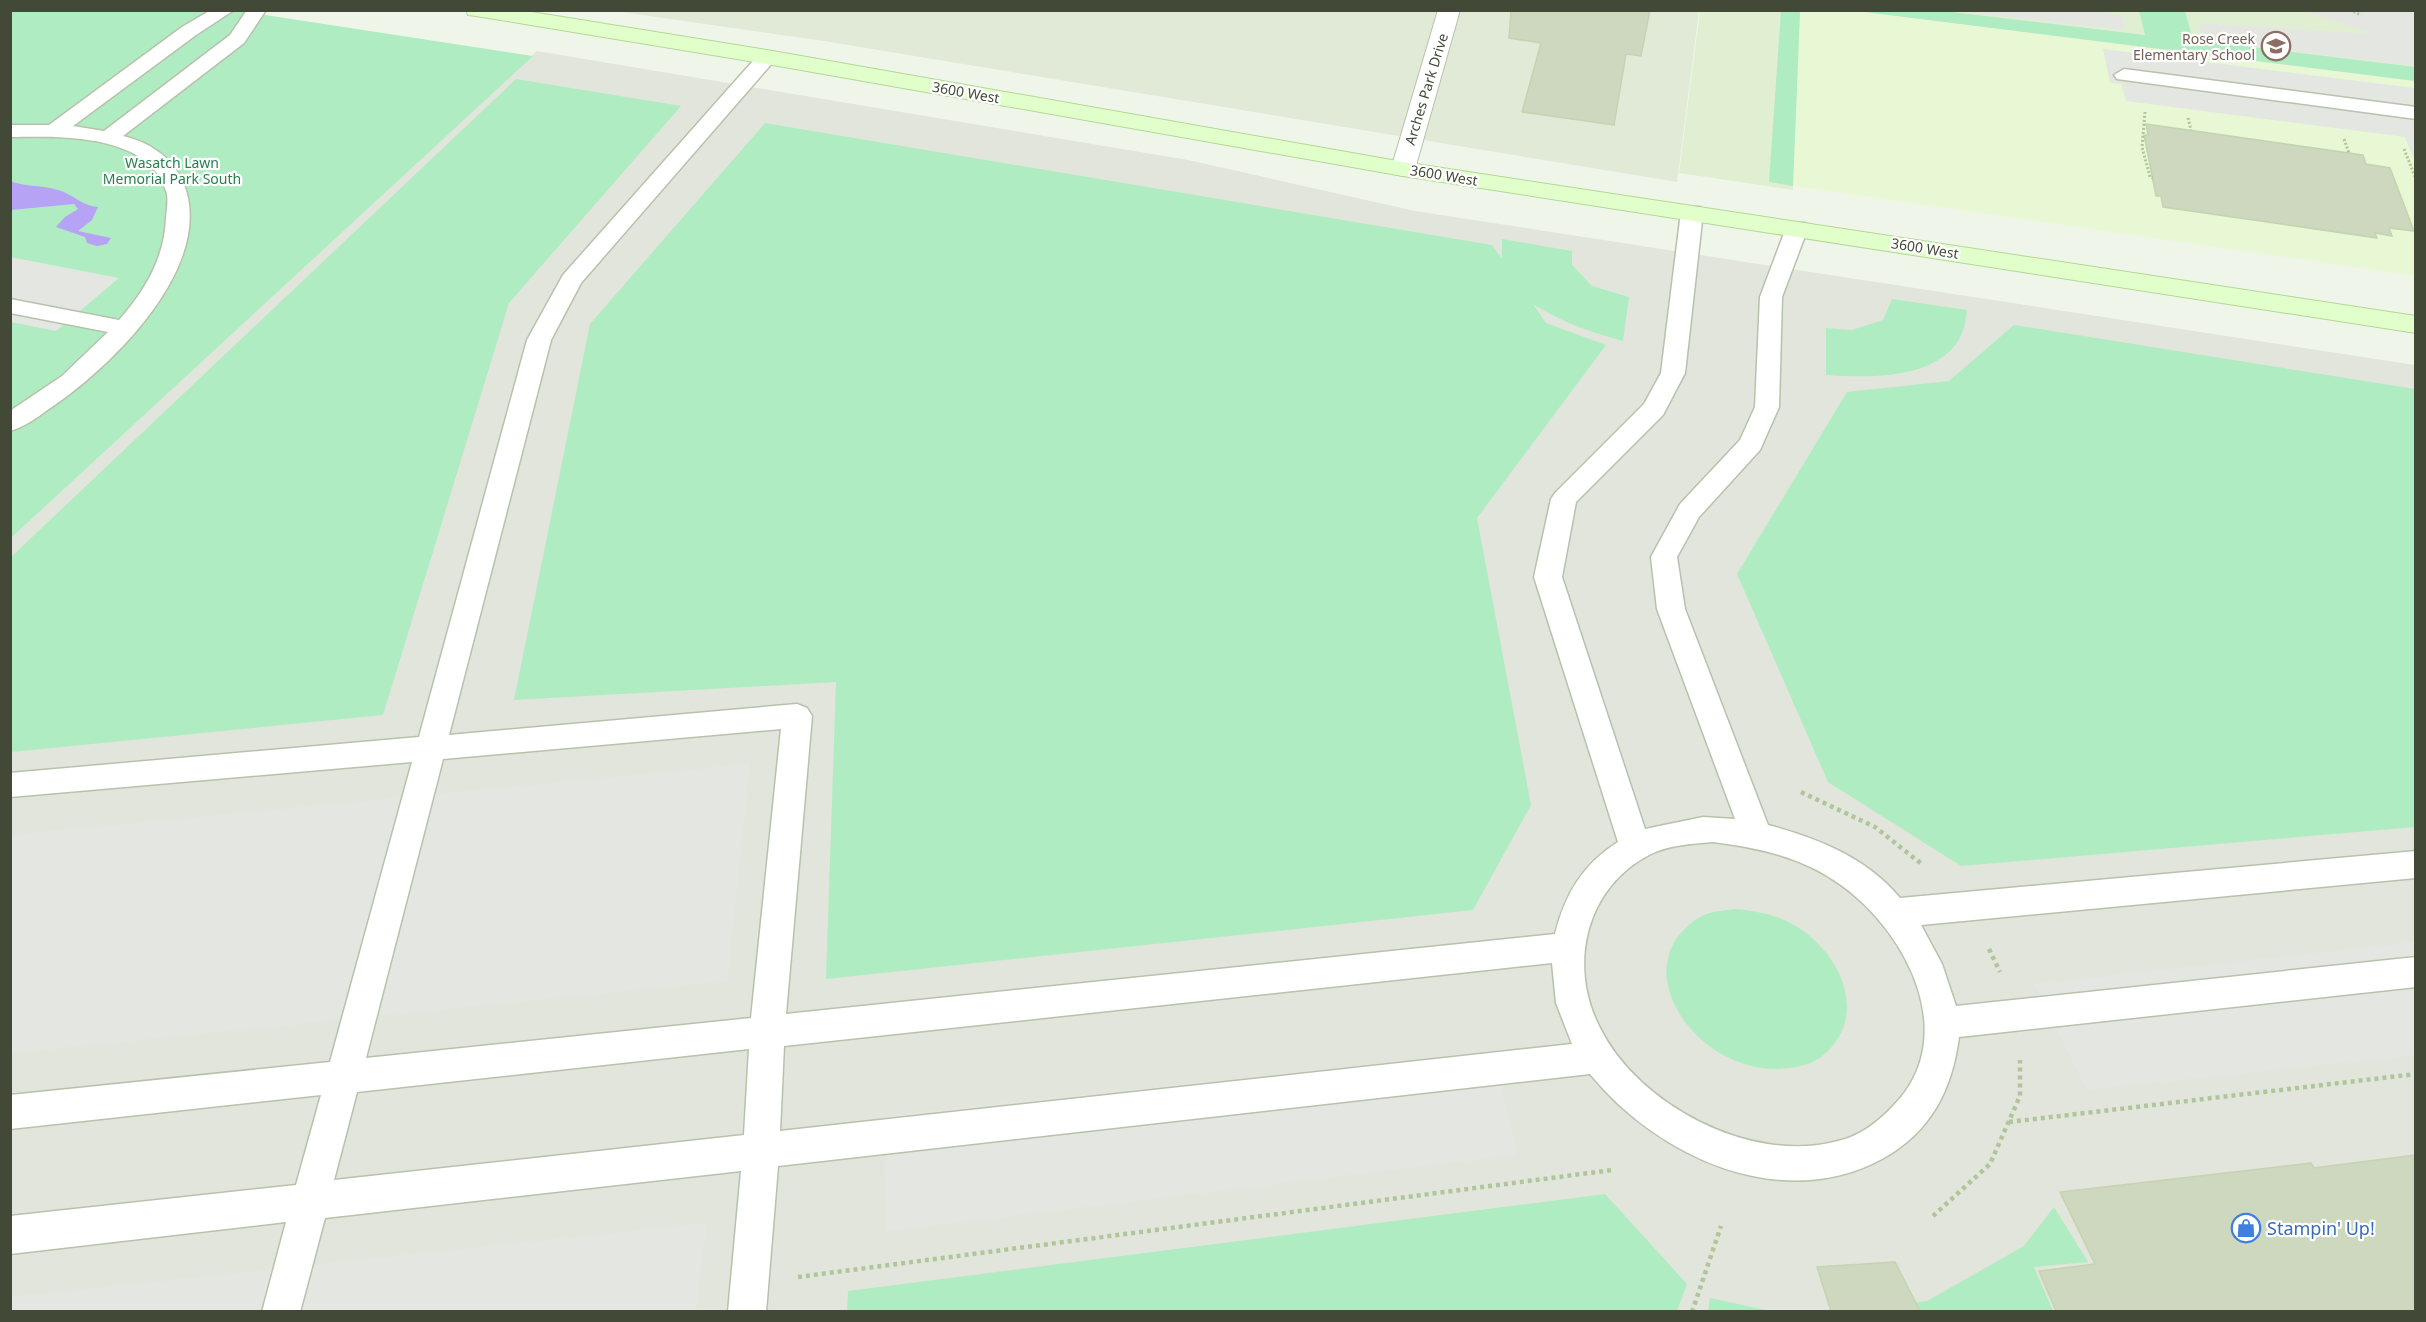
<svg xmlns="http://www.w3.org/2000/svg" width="2426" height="1322" viewBox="0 0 2426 1322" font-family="'Noto Sans',sans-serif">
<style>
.residential{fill:#e0ead7}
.commercial{fill:#e9f8d4}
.industrial{fill:#e1e5db}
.education{fill:#e0efd2}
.green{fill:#b0ecc1}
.parking{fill:#e4e7e1}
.water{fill:#b6a3f5}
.building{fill:#cdd8be;stroke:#c4d3b1;stroke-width:1.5}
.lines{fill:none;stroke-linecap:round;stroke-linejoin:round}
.service-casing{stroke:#b7c2ab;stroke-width:3}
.minor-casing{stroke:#b7c2ab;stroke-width:2}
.secondary-casing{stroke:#b3d897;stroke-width:2}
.path-far1{stroke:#b1c59b;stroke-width:3;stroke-dasharray:2 2;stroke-linecap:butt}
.path{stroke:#b1c59b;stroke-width:4.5;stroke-dasharray:4 4;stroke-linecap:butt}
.service{fill:#fff;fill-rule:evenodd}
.minor{fill:#fff;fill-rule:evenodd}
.secondary{fill:#e0ffca;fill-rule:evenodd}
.labels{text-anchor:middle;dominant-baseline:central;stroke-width:4.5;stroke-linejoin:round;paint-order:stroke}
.far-education-label{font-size:14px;fill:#785e54;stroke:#fff;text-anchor:end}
.far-street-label{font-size:14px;fill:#424a37;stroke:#fff}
.far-park-label{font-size:14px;fill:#25814e;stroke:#fff}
.near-shop-label{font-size:18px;fill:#366cbe;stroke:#fff;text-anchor:start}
</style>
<rect width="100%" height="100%" fill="#eff6e9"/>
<path class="residential" d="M614,11H1699L1677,182L824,41Z"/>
<path class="commercial" d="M1800,11H1857L2415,81V276L1793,186Z"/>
<path class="industrial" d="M537,51L1188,160L1415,211L2415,365V1311L11,1312V538Z"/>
<path class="education" d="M1700,11H1800L1793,190L1679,173Z
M1857,11H2415V81Z"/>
<path class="green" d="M11,11H240L533,56L11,538Z
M1781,11H1800L1793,186L1769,182Z
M1857,11H1944L2145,35L2139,11H2185L2193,40L2415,67V81Z
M516,79L681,106L509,303L383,715L11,752V557Z
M765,123L1492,245L1502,259V239L1572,251V265L1592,286L1629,297L1623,341C1590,332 1561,322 1533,304L1546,323L1606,345L1477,518L1531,805L1473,910L826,979L836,682L514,700L590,324Z
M1892,299L1967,310C1966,317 1965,326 1962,333C1943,380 1868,378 1826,375V328L1852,330L1883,320Z
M2014,325L2415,389V827L1961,866L1828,782L1737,574L1847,392L1949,381Z
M1735,909C1755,911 1774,914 1792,924C1840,950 1872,1017 1821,1057C1809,1066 1793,1068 1778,1069C1727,1070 1676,1031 1667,981C1665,966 1668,950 1677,938C1685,927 1695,918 1709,913C1717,911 1727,910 1735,909Z
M1605,1194L1687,1284L1677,1311H847L848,1291Z
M2054,1207L2088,1262L2034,1267L2053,1311L1835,1312L1927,1301L2024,1246Z
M1710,1298L1770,1311H1708Z"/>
<path class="parking" d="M2081,10L2123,15L2124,30L1955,11Z
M2304,11H2415V66L2204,40L2200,23L2373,34Z
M2103,49L2415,88V162L2405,137L2126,101L2121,84L2110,83Z
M10,257L119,278L56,331L11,322Z
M750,764L727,981L11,1053V835Z
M2415,942V1055L2087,1090L2034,984Z
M1492,1051L1517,1155L887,1231L884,1116Z
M707,1223L696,1311L11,1312L10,1297Z"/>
<path class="water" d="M10,181C26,187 42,185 58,190C73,194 82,206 98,207L92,220L78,231L111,238L107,244L97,246L87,243L85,237L56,227L65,217L78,209L74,204L11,210Z"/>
<path class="building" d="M1511,10H1650L1641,56L1626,54L1614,125L1522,112L1541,43L1509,38Z
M2146,124L2363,155L2366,164L2390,168L2414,231L2389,228L2392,236L2375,233L2377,238L2163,207L2161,196H2156L2144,135H2148Z
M2415,1155V1311H2056L2039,1271L2095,1264L2060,1192L2311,1163L2314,1168Z
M1895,1262L1920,1311H1831L1817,1267Z"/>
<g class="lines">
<g class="service-casing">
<path id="service" d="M211,10H234L196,35L73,126L104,131L230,35L247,10H266L244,43L123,136C149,142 172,157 183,182C218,265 109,370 46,411C35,419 24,427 10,431V411L62,376L108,332L10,313V299L119,320C145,291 165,257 166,217C167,210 168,201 167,194C152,133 59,136 10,137V125H49L182,27Z
M767,51L774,53L777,57L774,61L581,283L551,340L449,735L797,704L807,708L812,716L786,1014L1555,934C1565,894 1583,864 1618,842L1534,577L1551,499L1555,493L1644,404L1661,373L1681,212L1684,207H1700L1703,212L1685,373L1663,415L1576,502L1562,577L1645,829L1703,817L1735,819L1657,609L1651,557L1680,504L1740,440L1755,407L1760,297L1786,228L1789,223H1805L1808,228L1782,297L1779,407L1760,450L1699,517L1677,557L1685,609L1768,825C1818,838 1867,858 1900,898L2416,851V878L1921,925L1942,964L1956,1006L2416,957V987L1959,1037C1952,1090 1931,1132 1882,1159C1780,1214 1657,1156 1590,1074L778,1166L766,1312H728L741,1171L325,1218L300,1312H262L286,1222L10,1254V1216L296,1185L321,1095L10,1129V1095L330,1062L412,762L10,797V773L419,737L527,340L563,275L760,53ZM781,729L751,1018L366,1058L443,759ZM1713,842C1759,848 1803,857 1841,885C1908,933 1961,1038 1893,1106C1878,1122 1860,1136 1838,1141C1752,1165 1637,1105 1599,1026C1568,964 1586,888 1649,855C1667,845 1692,844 1713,842ZM1552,963L1556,1003L1572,1044L780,1131L784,1046ZM749,1049L744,1135L334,1180L357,1092Z
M2124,69L2416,107V119L2117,79L2114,75Z"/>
</g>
<g class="minor-casing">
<path id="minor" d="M1438,10H1460L1415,169L1412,174L1403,176L1394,174L1391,169Z"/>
</g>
<g class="secondary-casing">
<path id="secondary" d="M466,10H519L767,50L1403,162L2416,316V333L1403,176L767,64L476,16L468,15Z"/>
</g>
<path class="path-far1" d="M2350,10L2361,15
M2145,112L2142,147L2150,177L2153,178
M2188,118L2191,130
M2344,139L2349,153
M2404,149L2416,179"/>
<path class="path" d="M1801,792L1875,827L1923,865
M1989,949L2000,972
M2009,1122L2416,1074
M1933,1216L1990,1164L2020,1096V1060
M798,1277L1612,1170
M1692,1312L1721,1226"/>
<use href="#service" class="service"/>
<use href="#minor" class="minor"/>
<use href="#secondary" class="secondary"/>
</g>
<defs>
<g id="school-ring" transform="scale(1.5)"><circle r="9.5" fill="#fff" stroke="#8d6e63" stroke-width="1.5"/><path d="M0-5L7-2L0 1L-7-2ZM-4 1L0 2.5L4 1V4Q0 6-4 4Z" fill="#8d6e63"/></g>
<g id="shop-ring" transform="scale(1.5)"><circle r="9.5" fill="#fff" stroke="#3f7fe0" stroke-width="1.5"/><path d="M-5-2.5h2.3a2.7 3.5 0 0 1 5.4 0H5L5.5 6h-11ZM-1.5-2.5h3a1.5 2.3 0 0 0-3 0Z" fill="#3f7fe0"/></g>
</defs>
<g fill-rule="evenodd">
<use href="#school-ring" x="2276" y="46"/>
<use href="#shop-ring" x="2246" y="1228"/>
</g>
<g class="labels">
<g class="far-education-label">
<text x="2255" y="38">Rose Creek<tspan x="2255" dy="16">Elementary School</tspan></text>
</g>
<g class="far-street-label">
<text transform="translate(1426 89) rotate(-73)">Arches Park Drive</text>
<text transform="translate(966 92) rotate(10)">3600 West</text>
<text transform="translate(1444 175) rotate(9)">3600 West</text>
<text transform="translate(1925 248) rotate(9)">3600 West</text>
</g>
<g class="far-park-label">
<text x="172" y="162">Wasatch Lawn<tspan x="172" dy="16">Memorial Park South</tspan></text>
</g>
<g class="near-shop-label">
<text x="2267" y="1228">Stampin' Up!</text>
</g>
</g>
<rect width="2426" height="1322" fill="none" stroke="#424a37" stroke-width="24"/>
</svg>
